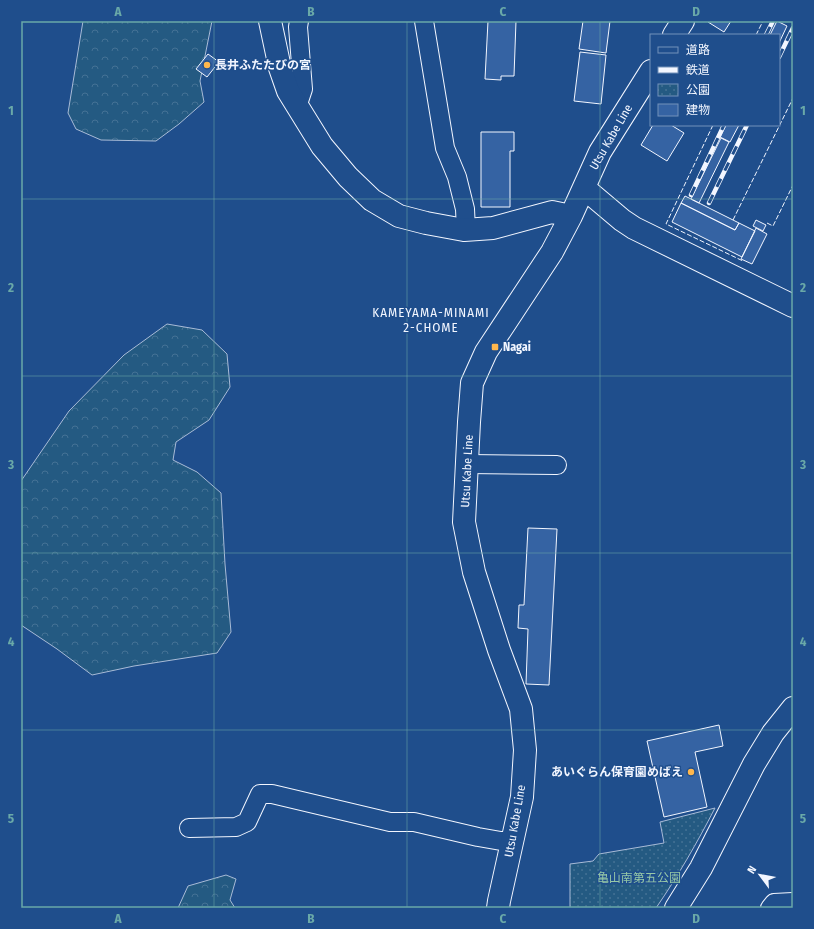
<svg xmlns="http://www.w3.org/2000/svg" width="814" height="929" viewBox="0 0 814 929" font-family="'Fira Sans Condensed','Noto Sans JP',sans-serif">
<style>
.forest{fill:url(#forest-crowns);stroke:#a8bbd7}
.park{fill:url(#park-dots);stroke:#a8bbd7}
.building{fill:#3563a3;stroke:#f2f6ff}
.lines{fill:none;stroke-linecap:round;stroke-linejoin:round}
.street-casing{stroke:#f2f6ff;stroke-width:20}
.secondary-casing{stroke:#f2f6ff;stroke-width:24}
.street{stroke:#1f4e8c;stroke-width:18}
.secondary{stroke:#1f4e8c;stroke-width:22}
.rail-casing{stroke:#f2f6ff;stroke-width:4.5}
.rail{stroke:#1f4e8c;stroke-width:3;stroke-dasharray:9;stroke-linecap:butt}
.fence{stroke:#f2f6ff;stroke-width:1;stroke-dasharray:5 2;stroke-linecap:butt}
.grid{fill:none;stroke:#6aa9a8;stroke-width:1;stroke-opacity:0.55}
.poi-dot{fill:#ffb74d;stroke:#1f4e8c;stroke-width:1.5}
.labels{text-anchor:middle;dominant-baseline:central;stroke-width:3;stroke-linejoin:round;paint-order:stroke}
.poi-label{font-size:12px;font-weight:bold;fill:#f2f6ff;stroke:#1f4e8c;text-anchor:start}
.street-label{font-size:12px;fill:#f2f6ff;stroke:#1f4e8c}
.park-label{font-size:12px;fill:#97c8a6;stroke:#1f4e8c}
.neighbourhood-label{font-size:13px;letter-spacing:1px;fill:#f2f6ff;stroke:#1f4e8c}
.neatline{fill:none;stroke:#6aa9a8;stroke-width:1.5}
.grid-label{font-size:13px;text-anchor:middle;font-weight:bold;fill:#6aa9a8}
</style>
<defs>
<pattern id="forest-crowns" width="20" height="18" patternUnits="userSpaceOnUse"><rect width="20" height="18" fill="#245a82"/><path d="M2 6a3 3 0 1 1 6 0M12 15a3 3 0 1 1 6 0" fill="none" stroke="#447295"/></pattern>
<pattern id="park-dots" width="8" height="8" patternUnits="userSpaceOnUse"><rect width="8" height="8" fill="#245a82"/><path d="M2 2h.1M6 6h.1" fill="none" stroke="#447295" stroke-width="1.8" stroke-linecap="round"/></pattern>
</defs>
<rect width="100%" height="100%" fill="#1f4e8c"/>
<path class="forest" d="M83,21H212L200,81L204,102L179,124L156,141L101,140L76,129L68,113Z
M167,324L202,330L227,354L230,387L209,420L176,442L173,460L197,472L221,493L225,564L231,632L217,653L134,666L92,675L57,649L21,625V481L69,411L124,355Z
M226,875L236,879L230,900L235,908H178L188,886Z"/>
<path class="park" d="M715,808C697,843 678,876 656,908H570V864L593,861L599,854L664,843L660,822Z"/>
<path class="building" d="M488,21H516L514,76H501V80L485,79Z
M583,21H610L606,53L579,49Z
M709,21H731L724,32L708,22Z
M777,21L787,26L779,43V35H770Z
M580,52L606,55L601,104L574,101Z
M208,54L219,62L207,77L196,69Z
M653,125H671L684,133L667,161L641,145Z
M726,125H739L730,142L720,137Z
M481,132H514V151H510V207H481Z
M721,138L729,142L699,203L691,199Z
M685,196L739,223L735,230L681,203Z
M681,203L735,230L739,223L755,231L742,257L672,222Z
M756,220L766,225L763,231L753,226Z
M756,228L767,234L752,264L741,259Z
M528,528L557,529L549,685L526,684L528,629L518,628L519,605H524Z
M719,725L723,746L695,752L707,807L664,817L647,741Z"/>
<g class="lines">
<g class="street-casing">
<path id="street" d="M424,21L445,148L457,177L465,209L466,230
M297,107L303,89L298,27L299,21
M467,464L557,465
M189,828L236,827L247,822L260,794H272L390,822H414L478,837L501,841H513
M770,908L774,903L793,902"/>
</g>
<g class="secondary-casing">
<path id="secondary" d="M270,21L280,68L288,91L322,146L348,177L372,200L399,216L426,223L464,230L493,228L552,212L571,216
M674,35L683,21
M584,188L622,220L634,228L793,306
M498,908L499,901L522,797L525,750L521,709L499,650L474,572L464,522L469,422L472,383L486,352L552,252L571,216L600,152L651,71
M676,908L701,868L754,764L773,733L793,708"/>
</g>
<use href="#street" class="street"/>
<use href="#secondary" class="secondary"/>
<g class="rail-casing">
<path id="rail" d="M766,35L773,21
M779,57L793,28
M691,195L724,125
M709,203L747,125"/>
</g>
<use href="#rail" class="rail"/>
<path class="fence" d="M756,35L763,21
M713,125L666,224L743,261
M733,220L793,98
M767,223L773,226L793,185"/>
</g>
<path class="grid" d="M214,21V908M407,21V908M600,21V908M21,199H793M21,376H793M21,553H793M21,730H793"/>
<g class="poi-dot">
<circle cx="207" cy="65" r="4"/>
<rect x="491" y="343" width="8" height="8" rx="2"/>
<circle cx="691" cy="772" r="4"/>
</g>
<g class="labels">
<g class="poi-label">
<text x="215" y="65">長井ふたたびの宮</text>
<text x="503" y="347">Nagai</text>
<text x="683" y="772" text-anchor="end">あいぐらん保育園めばえ</text>
</g>
<g class="street-label">
<text transform="translate(611 137) rotate(-60)">Utsu Kabe Line</text>
<text transform="translate(467 471) rotate(-87)">Utsu Kabe Line</text>
<text transform="translate(515 821) rotate(-80)">Utsu Kabe Line</text>
</g>
<g class="park-label">
<text x="639" y="878">亀山南第五公園</text>
</g>
<g class="neighbourhood-label">
<text x="431" y="312">KAMEYAMA-MINAMI<tspan x="431" dy="15">2-CHOME</tspan></text>
</g>
</g>
<rect width="814" height="929" fill="none" stroke="#1f4e8c" stroke-width="44"/>
<rect x="650" y="34" width="130" height="92" fill="#1f4e8c" stroke="#7391ba"/>
<rect x="658" y="47" width="20" height="6" fill="#1f4e8c" stroke="#7391ba"/>
<text x="686" y="54" font-size="12" fill="#f2f6ff">道路</text>
<rect x="658" y="67" width="20" height="6" fill="#f2f6ff" stroke="#7391ba"/>
<text x="686" y="74" font-size="12" fill="#f2f6ff">鉄道</text>
<rect x="658" y="84" width="20" height="12" fill="url(#park-dots)" stroke="#7391ba"/>
<text x="686" y="94" font-size="12" fill="#f2f6ff">公園</text>
<rect x="658" y="104" width="20" height="12" fill="#3563a3" stroke="#7391ba"/>
<text x="686" y="114" font-size="12" fill="#f2f6ff">建物</text>
<g transform="translate(760 875) rotate(302)" stroke="#1f4e8c" stroke-width="3" paint-order="stroke">
<path d="M0-3L7 15L0 10L-7 15Z" fill="#f2f6ff"/>
<text y="-6" font-size="11" font-weight="bold" text-anchor="middle" fill="#f2f6ff">N</text>
</g>
<rect x="22" y="22" width="770" height="885" class="neatline"/>
<g class="grid-label">
<text x="118" y="16">A</text>
<text x="311" y="16">B</text>
<text x="503" y="16">C</text>
<text x="696" y="16">D</text>
<text x="11" y="115">1</text>
<text x="803" y="115">1</text>
<text x="11" y="292">2</text>
<text x="803" y="292">2</text>
<text x="11" y="469">3</text>
<text x="803" y="469">3</text>
<text x="11" y="646">4</text>
<text x="803" y="646">4</text>
<text x="11" y="823">5</text>
<text x="803" y="823">5</text>
<text x="118" y="923">A</text>
<text x="311" y="923">B</text>
<text x="503" y="923">C</text>
<text x="696" y="923">D</text>
</g>
</svg>
